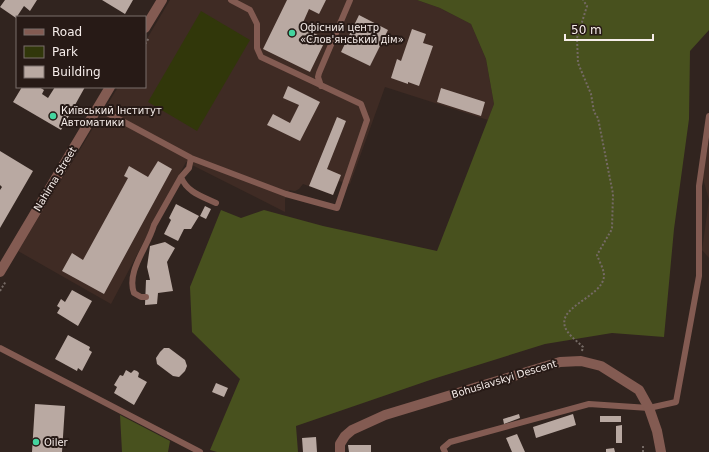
<svg xmlns="http://www.w3.org/2000/svg" width="709" height="452" viewBox="0 0 709 452" font-family="'DejaVu Sans',sans-serif">
<style>
.built{fill:#3f2b24}
.green{fill:#31370a}
.forest{fill:#48511e}
.building{fill:#b9a9a2}
.lines{fill:none;stroke-linecap:round;stroke-linejoin:round}
.path{stroke:#756a65;stroke-width:2;stroke-dasharray:2 2;stroke-linecap:butt}
.service{stroke:#835b52;stroke-width:6}
.minor{stroke:#835b52;stroke-width:10}
.poi-dot{fill:#44d49f;stroke:#271a16;stroke-width:1.5}
.labels{text-anchor:middle;dominant-baseline:central;stroke-width:4;stroke-linejoin:round;paint-order:stroke}
.poi-label{font-size:10px;fill:#f6edea;stroke:#271a16;text-anchor:start}
.street-label{font-size:10px;fill:#f6edea;stroke:#271a16}
</style>
<rect width="100%" height="100%" fill="#31241f"/>
<path class="built" d="M170,0H417L440,8L471,24L486,59L494,104L488,120L385,87L350,184L339,181L333,195L303,184L299,189L295,191L289,190L285,199V212L186,162L111,304L18,251L118,87H145V42Z
M709,141V258L702,250L709,200L702,175Z"/>
<path class="green" d="M201,11L250,40L197,131L148,102Z"/>
<path class="forest" d="M417,0H709V30L690,51L689,119L674,229L664,337L612,333L545,344L433,379L296,426L298,452H217L210,450L240,379L192,332L190,287L221,210L241,218L264,210L323,226L437,251L494,104L486,59L471,24L440,8Z
M120,415L170,441L168,452H122Z"/>
<path class="building" d="M5,0H37L30,11L24,6L16,18L0,7Z
M102,0H133L125,14Z
M287,0H326L319,14L309,9L301,27L326,39L310,72L263,49Z
M359,15L388,30L370,66L341,52Z
M412,29L426,34L423,43L433,46L419,86L408,82V84L391,78L397,59L401,61Z
M288,86L320,102L300,141L267,125L273,114L290,123L299,105L283,98Z
M22,87H39L44,90L42,94L48,98L55,87H85L61,130L13,102Z
M441,88L485,102L481,116L437,102Z
M337,117L346,121L327,169L341,175L333,195L309,186Z
M0,151L33,171L0,228V190L2,187L0,185Z
M158,161L172,169L104,294L62,271L72,253L83,260L128,178L124,176L129,166L148,177Z
M176,204L199,216L191,229H184L178,241L164,234L171,220L169,218Z
M205,206L211,209L206,219L200,216Z
M165,242L175,248L167,262L173,291L158,293L157,304L145,305L146,280H150L147,267L150,246Z
M72,290L92,301L78,326L57,313L60,308L57,306L61,299L65,302Z
M68,335L90,347L89,350L92,352L82,371L78,368L77,371L55,359Z
M164,348H169L185,360L187,366L185,371L179,377L173,376L157,364L156,358L160,352Z
M126,370L131,373L134,370L137,371L139,373L138,377L147,382L134,405L114,393L117,387L114,385L120,375L123,376Z
M216,383L228,388L224,397L212,392Z
M35,404L65,406L62,452H32Z
M519,414L520,418L504,424L503,419Z
M573,414L576,425L536,438L533,427Z
M600,416H621V422H600Z
M622,425V443H616V426Z
M517,434L525,452H512L506,438Z
M316,437L317,452H303L302,438Z
M348,445H371V452H349Z
M614,448L615,452H606V449Z"/>
<g class="lines">
<path class="path" d="M145,44L149,38
M0,291L6,281
M582,351L583,347C578,342 571,337 567,331C552,307 603,298 604,276C604,269 599,261 597,255L612,229L613,194L598,118L594,112L591,94L578,63L577,38L587,6L583,0
M643,452V446"/>
<path class="service" d="M321,86L318,77L319,73L350,0
M98,108L191,158L286,194L337,208L367,120L361,104L261,57L257,48V24L250,10L231,0
M181,177C187,192 201,196 216,203
M146,297H141L134,293C126,271 148,247 154,225L181,177L189,168L191,158
M0,348L200,452
M445,452L443,448L450,442L589,404L649,408L676,402L699,276V186L709,116"/>
<path class="minor" d="M145,28L162,0
M0,272L110,87
M340,452V444L345,436L352,430L385,415L560,362L581,361L601,366L639,390L649,408L657,431L661,452"/>
</g>
<g class="poi-dot">
<circle cx="292" cy="33" r="4"/>
<circle cx="53" cy="116" r="4"/>
<circle cx="36" cy="442" r="4"/>
</g>
<g class="labels">
<g class="poi-label">
<text x="300" y="27">Офісний центр<tspan x="300" dy="12">«Слов'янський дім»</tspan></text>
<text x="61" y="110">Київський Інститут<tspan x="61" dy="12">Автоматики</tspan></text>
<text x="44" y="442">Oiler</text>
</g>
<g class="street-label">
<text transform="translate(55 179) rotate(-59)">Nahirna Street</text>
<text transform="translate(504 379) rotate(-17)">Bohuslavskyi Descent</text>
</g>
</g>
<rect x="16" y="16" width="130" height="72" fill="#271a16" stroke="#7a6e6b"/>
<rect x="24" y="29" width="20" height="6" fill="#835b52" stroke="#7a6e6b"/>
<text x="52" y="36" font-size="12" fill="#f6edea">Road</text>
<rect x="24" y="46" width="20" height="12" fill="#31370a" stroke="#7a6e6b"/>
<text x="52" y="56" font-size="12" fill="#f6edea">Park</text>
<rect x="24" y="66" width="20" height="12" fill="#b9a9a2" stroke="#7a6e6b"/>
<text x="52" y="76" font-size="12" fill="#f6edea">Building</text>
<path d="M565 34v6h88v-6" fill="none" stroke="#f6edea" stroke-width="2"/>
<text x="571" y="34" font-size="12" fill="#f6edea" stroke="#271a16" stroke-width="3" paint-order="stroke">50 m</text>
</svg>
